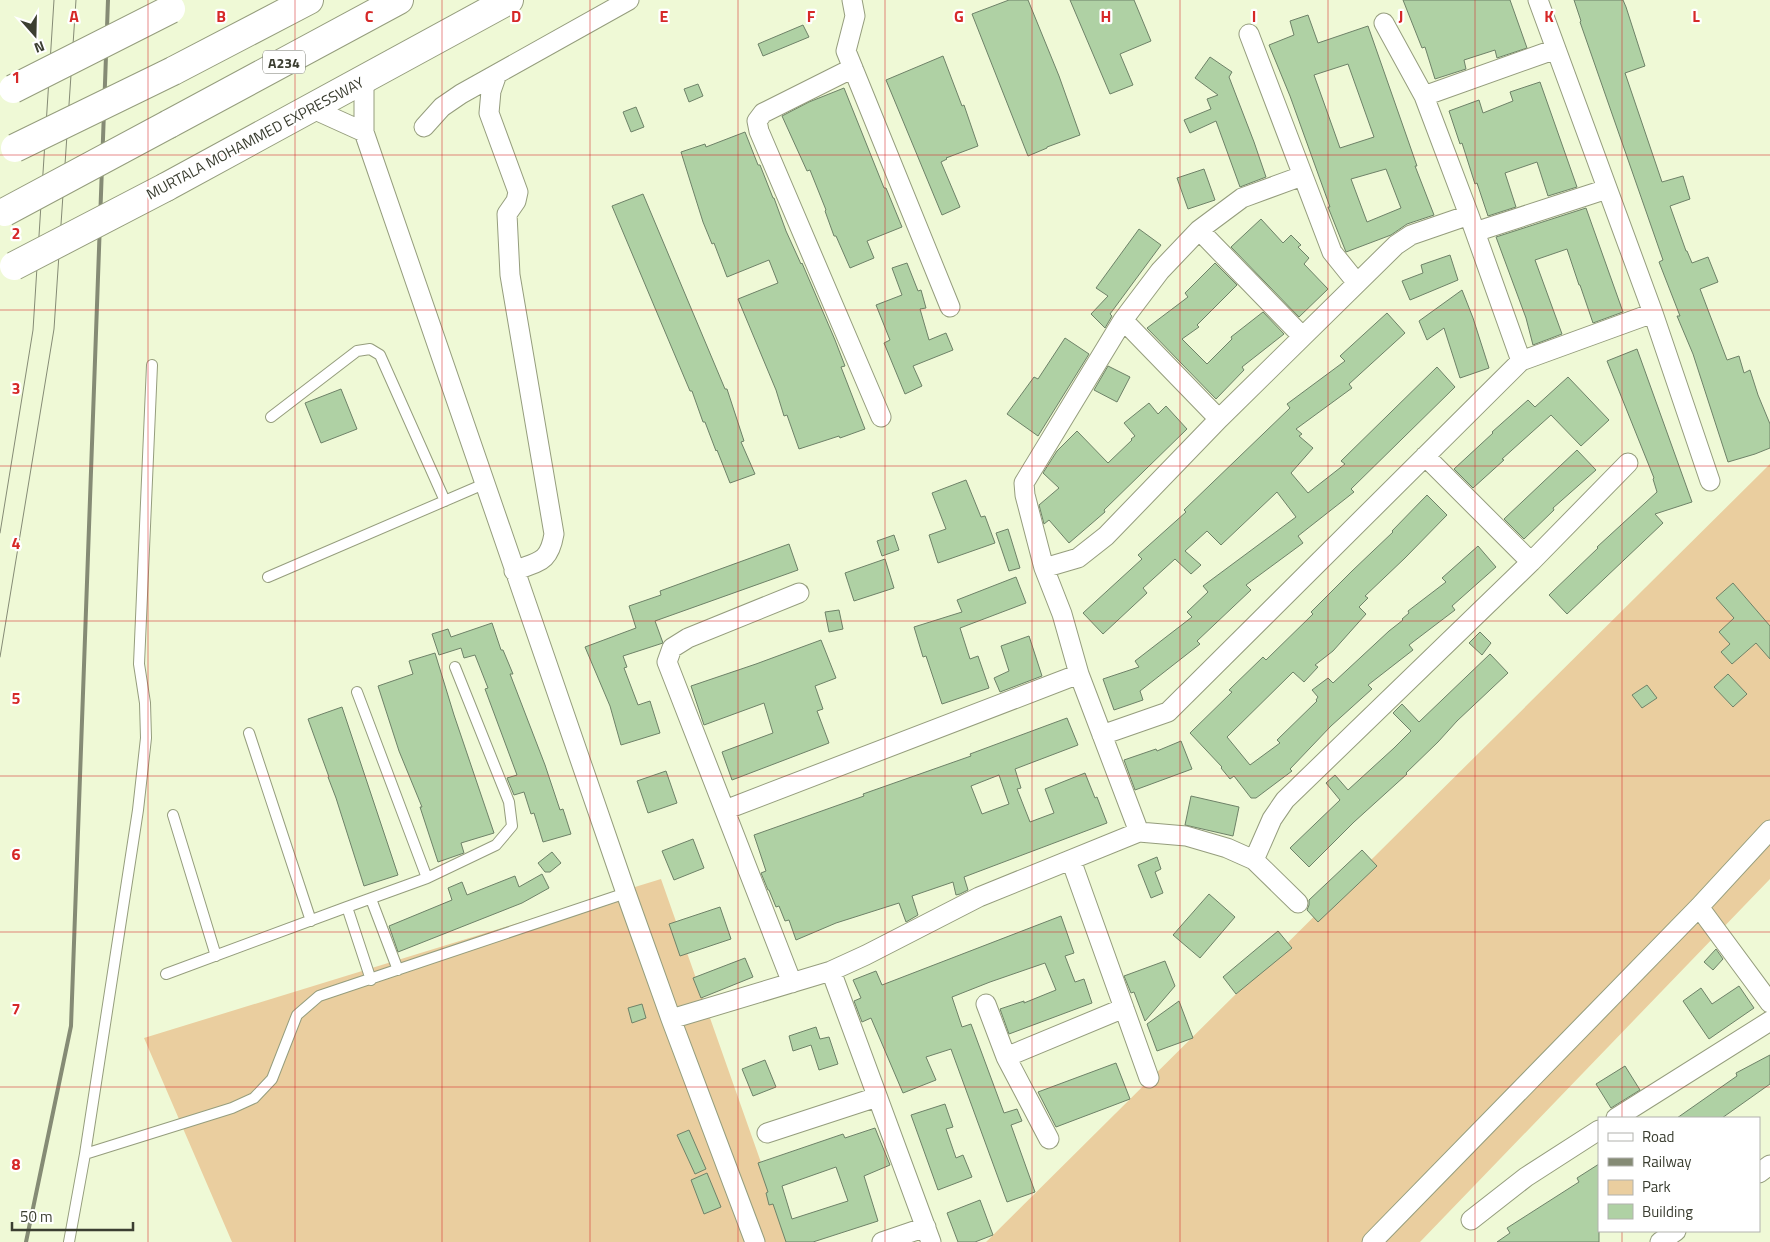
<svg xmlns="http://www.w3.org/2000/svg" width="1770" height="1242" viewBox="0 0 1770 1242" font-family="'Titillium Web',sans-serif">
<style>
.green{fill:#eace9f}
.building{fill:#afd1a4;stroke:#6e8268;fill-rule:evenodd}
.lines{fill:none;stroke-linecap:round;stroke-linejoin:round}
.lane-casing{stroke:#959d7d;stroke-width:12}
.street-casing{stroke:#959d7d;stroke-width:21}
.highway-casing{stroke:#959d7d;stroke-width:30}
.lane{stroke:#fff;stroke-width:10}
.street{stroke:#fff;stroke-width:19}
.highway{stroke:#fff;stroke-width:28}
.tram{stroke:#858b75;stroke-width:1}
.rail{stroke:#858b75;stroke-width:4}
.highway-bridge-casing{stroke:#959d7d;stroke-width:30;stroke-linecap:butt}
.highway-bridge{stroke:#fff;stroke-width:28}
.grid{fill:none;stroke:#d62828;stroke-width:1;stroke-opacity:0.55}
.labels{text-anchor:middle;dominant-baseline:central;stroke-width:4.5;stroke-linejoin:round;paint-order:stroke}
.shield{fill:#fff;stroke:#76786f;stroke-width:1}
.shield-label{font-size:14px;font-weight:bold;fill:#3b3e31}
.street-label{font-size:15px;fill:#3b3e31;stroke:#fff}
.grid-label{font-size:16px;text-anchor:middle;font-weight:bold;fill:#d62828;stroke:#fff;stroke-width:4.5;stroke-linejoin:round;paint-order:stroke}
</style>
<rect width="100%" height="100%" fill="#eff9d6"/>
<path class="green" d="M1770,464V879L1420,1242H986Z
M661,879L789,1242H232L144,1038Z"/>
<path class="building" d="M1009,0H1028L1059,76L1080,135L1047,147V148L1028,156L972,14Z
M1070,0H1134L1151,41L1120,54L1133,85L1110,94Z
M1403,0H1510L1527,48L1497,58L1495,50L1464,60L1466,69L1435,79L1425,47L1422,48Z
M1574,0H1623L1626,7L1645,66L1625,73L1662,182L1683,176L1690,199L1670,206L1686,251H1687L1692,263L1708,257L1718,282L1700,289L1727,360L1739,356L1744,373L1750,370L1758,395L1770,424V448L1755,454L1728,462L1693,354L1677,316H1680L1659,262L1663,260L1580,22L1581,21Z
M1308,15L1318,43L1368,26L1417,166H1415L1434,215L1407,224L1391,235L1346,252L1328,207H1330L1290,96L1269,45L1294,35L1290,21ZM1348,64L1374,137L1340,148L1314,75ZM1386,169L1401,208L1367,222L1351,179Z
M803,25L809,37L763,56L758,44Z
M943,56L962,106L964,105L978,146L946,158L947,159L941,162L960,207L942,215L886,80Z
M1210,57L1232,72L1229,77L1254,142L1266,177L1240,187L1216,121L1190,133L1184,120L1211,109L1207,99L1218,95L1195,78Z
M1540,82L1577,187L1548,196L1537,162L1505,173L1516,207L1488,216L1477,183L1475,184L1462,143L1460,144L1449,111L1479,100L1483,113L1513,101L1510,92Z
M698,84L703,96L689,102L684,89Z
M844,88L884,188H886L902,227L867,241L874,258L850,268L836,236H834L825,211L826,210L810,170L807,171L782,116L809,102Z
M636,107L644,127L631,132L623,112Z
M745,132L758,165H760L773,198H774L786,231L801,264L802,263L835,340L845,366L841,367L865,429L840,438L839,436L799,449L787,415L784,416L776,390L738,299L778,283L769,260L727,277L714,243L712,244L703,222L681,152L705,144L706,147Z
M1204,169L1215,200L1188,209L1177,178Z
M643,194L725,389H727L744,441L741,442L755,474L730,483L717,450L716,451L705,422H703L692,391H690L612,206Z
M1586,208L1623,312L1593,323L1580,285H1579L1567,249L1535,260L1562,334L1533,345L1526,318L1496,237Z
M1261,219L1283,243L1291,235L1301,245L1298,247L1309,258L1304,264L1328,289L1299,317L1231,247Z
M1139,229L1161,245L1110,314L1112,316L1105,328L1091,314L1108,296L1096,288Z
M1450,255L1458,280L1410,300L1402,281L1423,273L1421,265Z
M907,263L918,291L921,290L926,308L920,309L929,340L946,333L953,350L913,366L922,386L905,394L884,343L890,340L876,305L902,295L892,268Z
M1215,263L1237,285L1197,325L1199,327L1182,339L1207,364L1232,339L1231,337L1263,312L1284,334L1242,367L1244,370L1216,399L1147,328L1188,297L1185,293Z
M1462,290L1473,318L1489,368L1460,378L1444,328L1427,340L1419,321Z
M1387,313L1405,333L1349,384L1352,388L1296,429L1302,434L1299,436L1313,448L1291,473L1308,493L1345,464L1341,461L1437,367L1455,387L1351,489L1354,492L1298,536L1303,543L1246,585L1251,590L1197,641L1200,644L1140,691L1143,700L1114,710L1103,679L1139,667L1135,661L1192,617L1187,612L1208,592L1203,586L1296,517L1277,492L1221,545L1207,531L1185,551L1201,565L1191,574L1175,559L1143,588L1147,593L1103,634L1083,613L1142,559L1138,555L1186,512L1184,510L1290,408L1287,404L1345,361L1340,356Z
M1065,338L1089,354L1038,436L1007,414L1034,377L1038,379Z
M1637,349L1692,502L1655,514L1663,523L1567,614L1549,595L1598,548L1597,547L1657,492L1653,479L1654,478L1607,361Z
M1108,366L1130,377L1117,402L1094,390Z
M1568,377L1609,420L1581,446L1551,415L1502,459L1504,460L1473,488L1454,469L1493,433L1492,432L1528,400L1535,407Z
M341,389L357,429L321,443L305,403Z
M1149,403L1158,414L1166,406L1187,429L1104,510L1105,512L1069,543L1049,520L1044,524L1039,505L1059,488L1043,473L1057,451L1077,431L1108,463L1132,440L1131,439L1135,436L1124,423Z
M1577,450L1596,470L1553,508L1554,510L1524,539L1504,519Z
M966,480L981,517L985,516L995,543L938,563L929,535L946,529L932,493Z
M1427,495L1447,515L1405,558L1365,596L1368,598L1359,607L1366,614L1333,651L1315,665L1318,667L1304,682L1293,672L1227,737L1250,765L1280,743L1277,740L1317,701L1316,700L1318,697L1312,690L1328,678L1333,683L1389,631L1403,620L1402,619L1409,613L1408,611L1446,582L1442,578L1478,546L1496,567L1452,606L1455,610L1409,645L1413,650L1368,685L1372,689L1331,726L1290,769L1292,771L1256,798H1251L1234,776L1230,779L1221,768L1222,767L1190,733L1232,692L1229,690L1263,657L1266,660L1313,614L1311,612L1352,571L1393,532L1392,531Z
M1008,529L1020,568L1009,571L996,533Z
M894,535L899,550L882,556L877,541Z
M789,544L798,570L655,621L663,643L623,656L627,667L624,668L638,705L650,701L660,733L621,745L610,706L585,647L636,628L629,606L661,595L660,591Z
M885,559L894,588L854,601L845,573Z
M1016,577L1026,603L960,628L970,659L978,656L989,688L942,704L926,656L923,657L914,627L962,612L957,600Z
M1733,583L1770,626V659L1756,643L1732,664L1721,652L1730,644L1719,632L1734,618L1716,598Z
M839,610L843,629L829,632L825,612Z
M492,623L501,650H503L513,674H510L545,765L560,810L563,809L571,834L543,842L534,813L531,814L524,792L514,795L507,778L517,775L485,689L488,688L475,655L464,658L461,648L439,655L432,634L448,629L451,637Z
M1480,632L1491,643L1482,655L1469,643Z
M1029,636L1042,676L1000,692L994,678L1009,671L1001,646Z
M821,640L836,678L815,686L823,709L817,711L829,743L732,780L722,752L773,733L764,703L704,725L691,686L756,664Z
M435,653L454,715L494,833L461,843L464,853L438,862L420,807H422L399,751L378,686L413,674L409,661Z
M1490,654L1508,673L1457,721L1438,742L1406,773L1407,774L1354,822L1309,867L1290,848L1340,800L1326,783L1335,775L1348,790L1394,748L1411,731L1393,713L1402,704L1419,722Z
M1728,674L1747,694L1733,707L1714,687Z
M1647,685L1657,698L1642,708L1632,695Z
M342,707L398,875L364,886L336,798L328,777H329L308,719Z
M1067,718L1078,745L1015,769L1021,788L1017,789L1030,822L1054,813L1045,789L1085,773L1095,798L1097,797L1107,823L964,877L968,890L960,894L956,895L953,882L912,896L918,915L906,922L899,903L836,923L796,940L789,920L785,921L779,906L776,907L769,890H768L761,873L766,871L754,835L864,796L863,794L971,756L970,754ZM999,775L1009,804L982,814L971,786Z
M1181,741L1192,769L1135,790L1124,760L1156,749L1157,751Z
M666,771L677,803L648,813L637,781Z
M1191,796L1239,807L1233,836L1185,825Z
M693,839L704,868L674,880L662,851Z
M1362,850L1377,866L1318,922L1307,910L1309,905V900Z
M552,852L561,863L550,872H545L538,863Z
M1157,857L1161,869L1155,872L1163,893L1151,898L1138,865Z
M542,874L549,888L522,903L398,952L389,926L452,900L448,888L462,882L467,895L515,876L519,887Z
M1209,894L1235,917L1200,958L1173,935Z
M720,907L731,939L680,956L669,924Z
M1061,916L1074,953L1065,956L1075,982L1084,979L1092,1003L1009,1034L1000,1009L1024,1001V1003L1056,990L1045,963L990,982L952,997L962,1027L971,1024L1004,1113L1017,1109L1022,1121L1011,1125L1035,1192L1007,1202L951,1049L926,1057L936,1080L903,1093L871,1018L862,1022L854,1001L861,998L853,980L876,971L882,985Z
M1278,931L1292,948L1236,994L1223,977Z
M1716,949L1723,959L1713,970L1704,962Z
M745,958L753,977L701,998L693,978Z
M1165,961L1175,986L1145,1021L1134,992L1131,993L1124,976Z
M1739,986L1754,1008L1709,1039L1683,1001L1701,988L1712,1004Z
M1179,1001L1193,1038L1157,1051L1147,1024Z
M642,1004L646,1018L632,1023L628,1008Z
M816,1027L820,1039L829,1037L838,1064L819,1070L811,1045L793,1051L789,1036Z
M1770,1055V1084L1722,1118H1677L1737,1076L1736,1073Z
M765,1060L776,1087L753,1096L742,1069Z
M1116,1063L1130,1099L1056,1127L1038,1092Z
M1625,1066L1640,1090L1611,1108L1596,1084Z
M945,1104L953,1127L946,1129L956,1158L963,1155L972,1177L938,1190L911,1115Z
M875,1128L890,1165L864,1176L878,1221L813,1242H786L773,1204L769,1205L766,1193L768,1192L758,1163L843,1134L845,1138ZM836,1167L848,1201L792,1219L782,1186Z
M689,1130L706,1169L695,1174L677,1135Z
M1599,1164V1242H1497L1510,1233L1507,1228L1579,1182L1577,1178Z
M707,1173L721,1207L704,1214L691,1180Z
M980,1200L993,1235L975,1242H958L947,1213Z"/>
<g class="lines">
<g class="lane-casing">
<path id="lane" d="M152,365L139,664L145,703L146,738L138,810L85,1154L232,1108L254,1098L272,1079L297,1015L319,996L626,893
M271,417L357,351L370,349L380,355L445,501
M268,577L484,484
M357,692L427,878
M249,733L311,921
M173,815L216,956
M371,899L398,970
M347,907L427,878L496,845L512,826L509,802L455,667
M166,974L347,907L371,980
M69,1242L85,1154"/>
</g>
<g class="street-casing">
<path id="street" d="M852,0L855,16L846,51L950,307
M1538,0L1653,313L1710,481
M1384,23L1424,96
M1249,34L1332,252L1357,283
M853,68L763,113L757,121L759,131L881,417
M497,74L491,91L489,113L518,192L516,201L507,214L510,275L554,534C549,563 539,561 514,571
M364,79V132L626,893L671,1019L755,1242
M311,108L364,132
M424,127L442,107L461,94L629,0
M1199,230L1302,336
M1475,232L1607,189
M1123,320L1219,419
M1521,361L1469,215L1424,96L1556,49
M1425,456L1531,562
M1044,568L1078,558L1106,536L1219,419L1396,245L1411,235L1469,215
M1102,735L1168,712L1521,361L1653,313
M725,810L1079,674
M1139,832L1079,674L1062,614L1044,568L1025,495L1024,483L1123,320L1160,271L1199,230L1242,198L1302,176
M1071,860L1149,1078
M1254,860L1272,819L1285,800L1531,562L1628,463
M1699,907L1770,1003
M831,971L931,1242
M792,983L667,662L672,648L688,638L799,593
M986,1004L1006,1057L1049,1139
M671,1019L831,971L866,955L979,897L1139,832L1186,836L1227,848L1254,860L1298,903
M1006,1057L1124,1008
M1616,1118L1770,1021
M767,1133L877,1097
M1759,1173L1770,1165
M1471,1220L1526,1177L1599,1130
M882,1242L926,1227
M1372,1242L1699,907L1770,830
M1660,1242L1676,1231"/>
</g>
<g class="highway-casing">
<path id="highway" d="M173,71L309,0
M169,124L399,0
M166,187L509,0"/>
</g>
<use href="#lane" class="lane"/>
<use href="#street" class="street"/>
<use href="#highway" class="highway"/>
<path class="tram" d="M0,533L33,330L54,0
M0,657L54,329L76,0"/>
<path class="rail" d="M26,1242L71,1026L108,0"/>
<g class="highway-bridge-casing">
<path id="highway-bridge" d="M13,89L171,9
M15,148L173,71
M5,212L169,124
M14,266L166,187"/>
</g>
<use href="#highway-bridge" class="highway-bridge"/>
</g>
<path class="grid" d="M148,0V1242M295,0V1242M442,0V1242M590,0V1242M738,0V1242M885,0V1242M1032,0V1242M1180,0V1242M1328,0V1242M1475,0V1242M1622,0V1118M0,155H1770M0,310H1770M0,466H1770M0,621H1770M0,776H1770M0,932H1770M0,1087H1770M1622,1231V1242"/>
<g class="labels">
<rect class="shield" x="263" y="50.5" width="42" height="23" rx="4"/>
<g class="shield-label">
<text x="284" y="62">A234</text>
</g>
<g class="street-label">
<text transform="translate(255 138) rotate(-28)">MURTALA MOHAMMED EXPRESSWAY</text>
</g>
</g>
<g class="grid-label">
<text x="74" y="22">A</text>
<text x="221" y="22">B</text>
<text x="369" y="22">C</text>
<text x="516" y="22">D</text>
<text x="664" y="22">E</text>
<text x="811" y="22">F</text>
<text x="959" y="22">G</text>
<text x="1106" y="22">H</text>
<text x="1254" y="22">I</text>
<text x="1401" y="22">J</text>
<text x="1549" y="22">K</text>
<text x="1696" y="22">L</text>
<text x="16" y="83">1</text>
<text x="16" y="239">2</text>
<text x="16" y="394">3</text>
<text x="16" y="549">4</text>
<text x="16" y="704">5</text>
<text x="16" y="860">6</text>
<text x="16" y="1015">7</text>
<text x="16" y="1170">8</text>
</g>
<rect x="1598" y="1117" width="162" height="115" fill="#ffffff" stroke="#b1b2ad"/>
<rect x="1608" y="1133" width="25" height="8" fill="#ffffff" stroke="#b1b2ad"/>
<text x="1642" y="1142" font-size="15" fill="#3b3e31">Road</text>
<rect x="1608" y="1158" width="25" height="8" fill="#858b75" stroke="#b1b2ad"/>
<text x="1642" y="1167" font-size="15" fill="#3b3e31">Railway</text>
<rect x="1608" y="1180" width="25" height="15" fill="#eace9f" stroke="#b1b2ad"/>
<text x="1642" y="1192" font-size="15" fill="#3b3e31">Park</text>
<rect x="1608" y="1204" width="25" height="15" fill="#afd1a4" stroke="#b1b2ad"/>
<text x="1642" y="1217" font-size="15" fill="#3b3e31">Building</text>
<g transform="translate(35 35) rotate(160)" stroke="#ffffff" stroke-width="4" paint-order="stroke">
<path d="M0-4L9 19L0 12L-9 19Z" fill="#3b3e31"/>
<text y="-8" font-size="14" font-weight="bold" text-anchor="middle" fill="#3b3e31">N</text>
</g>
<path d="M12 1222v8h121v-8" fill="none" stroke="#3b3e31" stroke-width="2.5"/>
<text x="20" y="1222" font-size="15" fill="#3b3e31" stroke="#ffffff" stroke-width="4" paint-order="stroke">50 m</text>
</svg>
